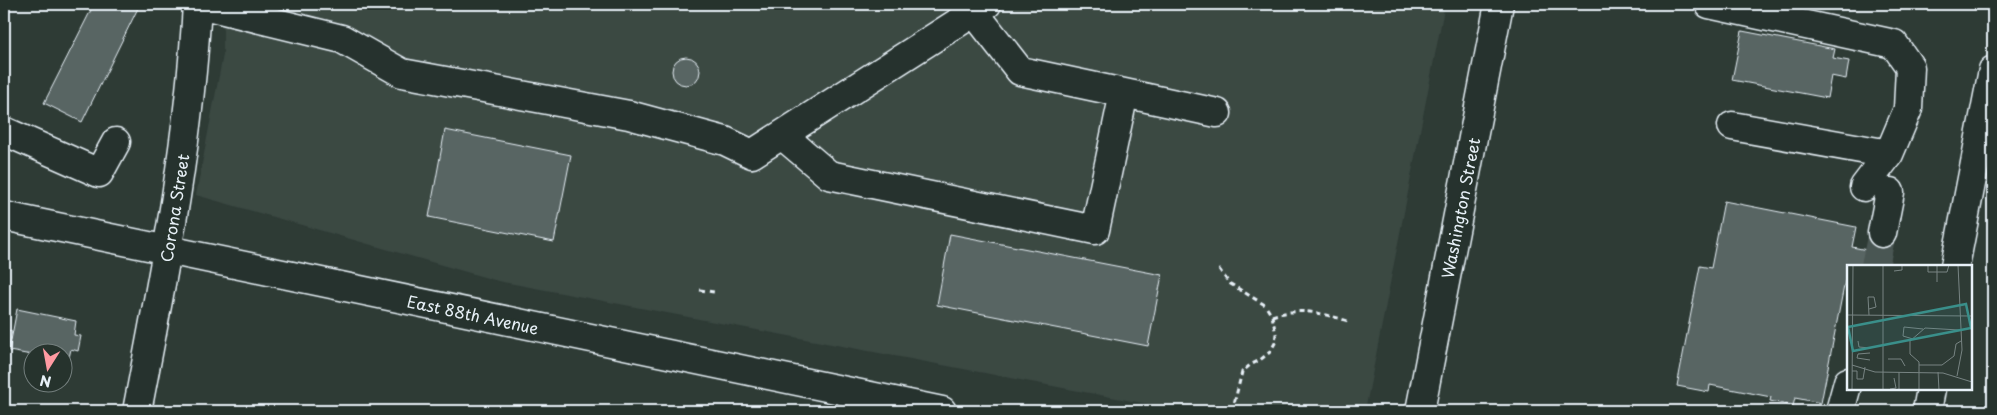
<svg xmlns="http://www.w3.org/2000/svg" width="1997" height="415" viewBox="0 0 1997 415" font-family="'Playpen Sans',sans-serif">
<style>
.built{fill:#3b4843}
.building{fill:#596563;stroke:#e8f1f8}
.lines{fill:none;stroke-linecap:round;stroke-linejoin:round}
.minor-tunnel{stroke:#4a5652;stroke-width:28;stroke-dasharray:28 14;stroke-linecap:butt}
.minor-casing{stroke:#e8f1f8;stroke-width:31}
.major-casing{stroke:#e8f1f8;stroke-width:31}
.path{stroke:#e8f1f8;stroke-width:3;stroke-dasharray:5 4;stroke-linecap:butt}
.minor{stroke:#26332d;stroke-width:28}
.major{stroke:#26332d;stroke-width:28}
.labels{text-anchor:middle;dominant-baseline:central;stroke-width:4;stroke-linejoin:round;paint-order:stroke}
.street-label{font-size:16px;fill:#e8f1f8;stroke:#26332d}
.inset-road{fill:none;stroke:#788483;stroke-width:1}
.view{fill:#3a8f8a;fill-opacity:0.15;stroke:#3a8f8a;stroke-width:2.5}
.inset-edge{fill:none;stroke:#e8f1f8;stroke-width:2.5}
</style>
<rect width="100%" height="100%" fill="#2e3b35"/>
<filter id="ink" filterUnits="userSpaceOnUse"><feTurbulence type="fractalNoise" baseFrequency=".02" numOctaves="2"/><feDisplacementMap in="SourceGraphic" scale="10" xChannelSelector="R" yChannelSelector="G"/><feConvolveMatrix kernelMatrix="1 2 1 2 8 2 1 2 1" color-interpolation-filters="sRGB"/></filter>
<g filter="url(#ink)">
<path class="built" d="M223,4H1445L1365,411H1185L498,281L196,195L223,55Z"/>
<path class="building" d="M94,4H140L82,122L44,103Z
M1742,31L1835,49L1833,58L1849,61L1846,79L1831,76L1827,98L1732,80Z
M672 71a14 14 0 1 1 28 0a14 14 0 1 1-28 0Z
M445,130L571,155L554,242L429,217Z
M1724,201L1856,227L1852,247L1872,251L1869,266H1848V282L1845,281L1821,403L1795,398L1793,406L1770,401L1771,397L1710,385L1709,392L1677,386L1700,266L1711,268Z
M950,234L1162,275L1148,346L937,305Z
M17,309L76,321L74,335L81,336L78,351L71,349L68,362L62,361V352H32V355L9,351Z
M4,329L12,331L9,346L4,345Z"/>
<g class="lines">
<path class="minor-tunnel" d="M1875,266L1882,233"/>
<g class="minor-casing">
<path id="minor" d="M199,4L342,39L402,73L629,115L725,141L752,154L987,4
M1709,4L1894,44L1910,67L1908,109L1889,154
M1124,93L1217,113
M1732,126L1889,154L1864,187
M4,131L99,173L116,142
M782,135L829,175L1095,230L1124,93L1020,71L974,12
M1882,233L1890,192
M1955,266L1993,70
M137,411C163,276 190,141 197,4
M1840,411L1848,382
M1927,411L1931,389"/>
</g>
<g class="major-casing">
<path id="major" d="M4,216L942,411
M1420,411L1499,4"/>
</g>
<path class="path" d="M1219,269L1229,283L1265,305L1272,316L1276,334L1275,343L1270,352L1260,360L1250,365L1242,372L1233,408
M700,290L714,292
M1272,316C1300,307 1321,313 1348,321"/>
<use href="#minor" class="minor"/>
<use href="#major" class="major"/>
</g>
</g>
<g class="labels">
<g class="street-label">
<text transform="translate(174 208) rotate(-81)">Corona Street</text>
<text transform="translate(1460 208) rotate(-79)">Washington Street</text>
<text transform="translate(473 314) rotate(12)">East 88th Avenue</text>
</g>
</g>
<g transform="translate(1847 265)">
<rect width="125" height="125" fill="#2e3b35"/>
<path class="inset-road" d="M81,0V7H100L102,0M47,6L55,5V0H50M90,17V0M0,50L125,51M22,50L21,32H27L29,42L22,44M66,74L56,71L57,62L76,64M11,76L12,82L23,83M41,94H54L58,101M23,95L10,93L11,89L23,88M5,100L28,107L96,108L125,117M72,100H95L107,91L109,79L114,76M5,106H10V114H16L18,102M52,107V125M91,107L92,125M110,111L115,85L111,0M43,124L49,123L47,113M5,125L6,0M36,125V0M72,125V97L63,89V76L78,63L112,65"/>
<path class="view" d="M119,39L124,63L6,86L1,62Z"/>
<rect width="125" height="125" class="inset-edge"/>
</g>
<rect width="1997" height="415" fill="none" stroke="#26332d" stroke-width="20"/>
<rect x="10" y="10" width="1977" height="395" fill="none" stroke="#e8f1f8" stroke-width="2" filter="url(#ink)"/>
<g transform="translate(48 368) rotate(191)"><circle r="24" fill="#26332d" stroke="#747f7e"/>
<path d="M0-4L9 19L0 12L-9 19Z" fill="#ff9aa2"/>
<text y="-8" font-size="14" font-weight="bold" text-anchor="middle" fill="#e8f1f8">N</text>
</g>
</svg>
